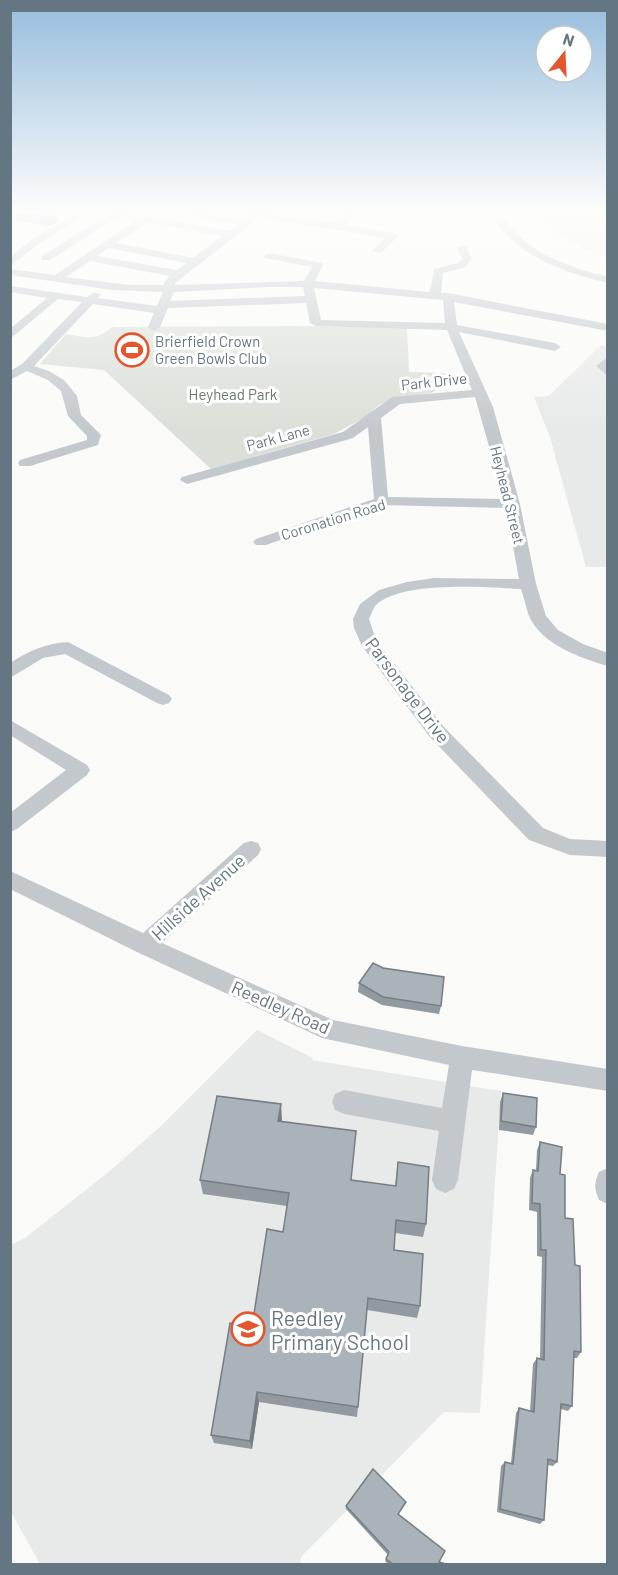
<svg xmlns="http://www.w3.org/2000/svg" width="618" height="1575" viewBox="0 0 618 1575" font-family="Barlow,sans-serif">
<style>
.built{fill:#e8e9e9}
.green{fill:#dadfd7}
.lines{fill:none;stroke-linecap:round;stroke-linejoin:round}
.minor{fill:#c3c8cc;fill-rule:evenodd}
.wall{fill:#929a9f}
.shaded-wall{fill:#777d82}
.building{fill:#aab3b9;stroke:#777d82;stroke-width:1.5}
.labels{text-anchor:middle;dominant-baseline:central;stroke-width:6;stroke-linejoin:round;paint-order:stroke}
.far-poi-label{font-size:15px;fill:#657683;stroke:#fff;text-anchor:start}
.far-street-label{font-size:15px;fill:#657683;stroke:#fff}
.far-park-label{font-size:15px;fill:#687a64;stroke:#fff}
.street-label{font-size:18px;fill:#657683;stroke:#fff}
.near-poi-label{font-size:21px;fill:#657683;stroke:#fff;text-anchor:start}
</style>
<rect width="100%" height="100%" fill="#fafaf8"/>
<path class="built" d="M538,211H607V258L585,249L558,234L544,221Z
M601,345L607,347V567H586L550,437L534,397L549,396Z
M257,1030L313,1058L312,1060L501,1091L480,1413L444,1412L301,1557L300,1564H40L11,1512L10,1245L25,1238L111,1170L162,1125Z"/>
<path class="green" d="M305,326L407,327L409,372L445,373L447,385L431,393L389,400L379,405L365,417L334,434L211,469L104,370L40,364L66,334C86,337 96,342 112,327Z"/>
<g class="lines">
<path class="minor" d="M79,211H91L42,242L10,266V257L34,238Z
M98,211H125L144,216L153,214L154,217L229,231L238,224L180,214L175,211H198L244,219L249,215L237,211H266L334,223L349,211H360L344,225L393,233L398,236L381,253L372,251L385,238L260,217L175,283V285L304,281L312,267L265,258L264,256L269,253L322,263L323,265L315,281L430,292L434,269L458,263L462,258L457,249L462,246L466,247L472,258L466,267L443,273L441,293H448L608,324V331L454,302L457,325L555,343L561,347L555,351L459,332L493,407L520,504L536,584L546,616L558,630L583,644L608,653V666C580,658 541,644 529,616C526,607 524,598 521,589C488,587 399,580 375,606C373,609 371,615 369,619L376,640L443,726L543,828L570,839L608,841V857L570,855L529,840L429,736L362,646L354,628L353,619L360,604L379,590L407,582L434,578L519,579L506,508L382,505L266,545H256L253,542L256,539L374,499L368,427L353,438L343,441L187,484L180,480L182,477L343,432L392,397L472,390L447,330L316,326L310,323L306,303L168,308L160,327L154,331L148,327L154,313L93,304L34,366L49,371L64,380L77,396L81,415L101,435L98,445L30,466H20L18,463L20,460L87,440V436L68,416L61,391L48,380L27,371L10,380V371L22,364L82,302L58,299L10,339V329L47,298L10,292V286L87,297L95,292L101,295L98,298L157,306L163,292L112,290L10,275V269L55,275L137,220L118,217L50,260H42V256L107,215ZM148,222L222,236L193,258L116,243ZM109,248L186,263L177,270L97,256ZM90,261L170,276L164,282V285H129L66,277ZM269,287H303L305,296L170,301L174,292ZM314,288L443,300L445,323L321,320ZM475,397L504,499L388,497L381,418L400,404Z
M489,211H499C522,251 565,266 608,277V283C560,271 514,256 489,211Z
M608,357V376L596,366Z
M68,642L169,695L172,699L169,703L163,705L157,703L65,654L43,658L10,678V663C29,651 46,643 68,642Z
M10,720L87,765L90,770L87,775L17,829L10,832V813L66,770L10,735Z
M251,841L258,843L261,849L258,855L162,943L333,1020L462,1046L608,1069V1091L472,1070L458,1180L454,1189L445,1193L436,1189L432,1180L439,1131L344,1114L335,1110L332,1102L335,1094L344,1090L442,1108L449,1065L322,1038L137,952L10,889V871L143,933L244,843Z
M608,1168V1204L599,1200C594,1189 594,1183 599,1172Z"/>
</g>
<path class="wall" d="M10,211H47L58,221L50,226L10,219Z
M57,211H75L71,214Z
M359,983L441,1006L439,1014L382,1005L358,992Z
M503,1093L536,1127L533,1135L499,1130L500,1102Z
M282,1121L351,1180L395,1186L398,1162L426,1224L423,1237L395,1233L394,1250L420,1306L417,1318L367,1310L357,1417L259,1402L252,1449L214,1443L211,1435L252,1327L283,1232L287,1206L203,1194L200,1180Z
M540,1142L560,1174L565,1218L575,1265L581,1352L577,1358H574L572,1406L568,1411L561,1409L557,1462L553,1466L548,1465L544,1520L540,1524L497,1512L501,1466L505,1462L511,1463L516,1413L519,1408L530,1411L533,1364L537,1358L540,1359L542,1257L537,1256V1212L529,1210L530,1178L533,1170H536L537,1150Z
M404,1505L398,1514L439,1562L446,1564H388L385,1561L388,1555L346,1509V1506Z"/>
<path class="shaded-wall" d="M57,213L58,221L50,226L48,218Z
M281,1104L282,1120L279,1136L278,1121Z
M257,1392L259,1402L252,1449L250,1441Z"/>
<path class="building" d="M11,211H47L57,213L48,218Z
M373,963L383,968L444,977L441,1006L383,997L359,983Z
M503,1093L537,1098L536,1127L501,1121Z
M217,1096L281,1104L278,1121L356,1131L351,1180L396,1186L398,1162L429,1167L426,1224L396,1220L394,1250L423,1254L420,1306L368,1298L358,1407L257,1392L250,1441L211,1435L230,1323L252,1327L267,1229L283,1232L289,1193L200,1180Z
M540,1142L562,1147L560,1174L565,1175V1218L573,1219L575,1265L580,1266L581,1352L574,1351L572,1406L561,1404L557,1462L548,1459L544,1520L500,1509L505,1462L513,1464L519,1408L534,1412L537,1358L544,1360L546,1250H541L540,1204L532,1203L533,1170L538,1171Z
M373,1469L406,1502L398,1514L445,1551L439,1562L446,1564H393L386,1559L389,1552L346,1506Z"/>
<linearGradient id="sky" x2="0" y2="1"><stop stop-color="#96bcdc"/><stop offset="0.49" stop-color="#fdfdfc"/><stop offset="1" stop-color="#fdfdfc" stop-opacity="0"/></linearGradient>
<rect width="618" height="432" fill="url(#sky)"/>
<defs>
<g id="stadium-ring" transform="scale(1.725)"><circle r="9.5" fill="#fff" stroke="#e4572e" stroke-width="1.5"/><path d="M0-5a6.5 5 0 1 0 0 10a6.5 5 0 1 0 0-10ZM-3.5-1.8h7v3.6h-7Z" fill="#e4572e"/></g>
<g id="school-ring" transform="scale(1.725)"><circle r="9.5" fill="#fff" stroke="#e4572e" stroke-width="1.5"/><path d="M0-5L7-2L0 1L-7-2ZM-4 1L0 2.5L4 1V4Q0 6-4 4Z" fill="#e4572e"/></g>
</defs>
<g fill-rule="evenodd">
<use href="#stadium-ring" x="132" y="350"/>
<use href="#school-ring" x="248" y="1329"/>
</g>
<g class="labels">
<g class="far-poi-label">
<text x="155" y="341">Brierfield Crown<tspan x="155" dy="17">Green Bowls Club</tspan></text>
</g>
<g class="far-street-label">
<text transform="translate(434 381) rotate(-6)">Park Drive</text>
<text transform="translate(278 437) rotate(-15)">Park Lane</text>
<text transform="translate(508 495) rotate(76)">Heyhead Street</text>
<text transform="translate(333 519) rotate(-17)">Coronation Road</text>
</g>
<g class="far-park-label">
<text x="233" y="394">Heyhead Park</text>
</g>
<g class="street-label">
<text transform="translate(408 690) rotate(53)">Parsonage Drive</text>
<text transform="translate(198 897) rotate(-42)">Hillside Avenue</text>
<text transform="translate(281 1007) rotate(24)">Reedley Road</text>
</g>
<g class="near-poi-label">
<text x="271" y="1317">Reedley<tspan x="271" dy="24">Primary School</tspan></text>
</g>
</g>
<rect width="618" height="1575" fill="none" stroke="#657683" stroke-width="24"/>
<g transform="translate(564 54) rotate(18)"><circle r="28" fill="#ffffff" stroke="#c1c8cd" stroke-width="1.5"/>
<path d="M0-4.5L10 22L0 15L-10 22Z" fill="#e4572e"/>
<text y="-9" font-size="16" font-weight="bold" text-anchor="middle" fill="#657683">N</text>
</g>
</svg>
